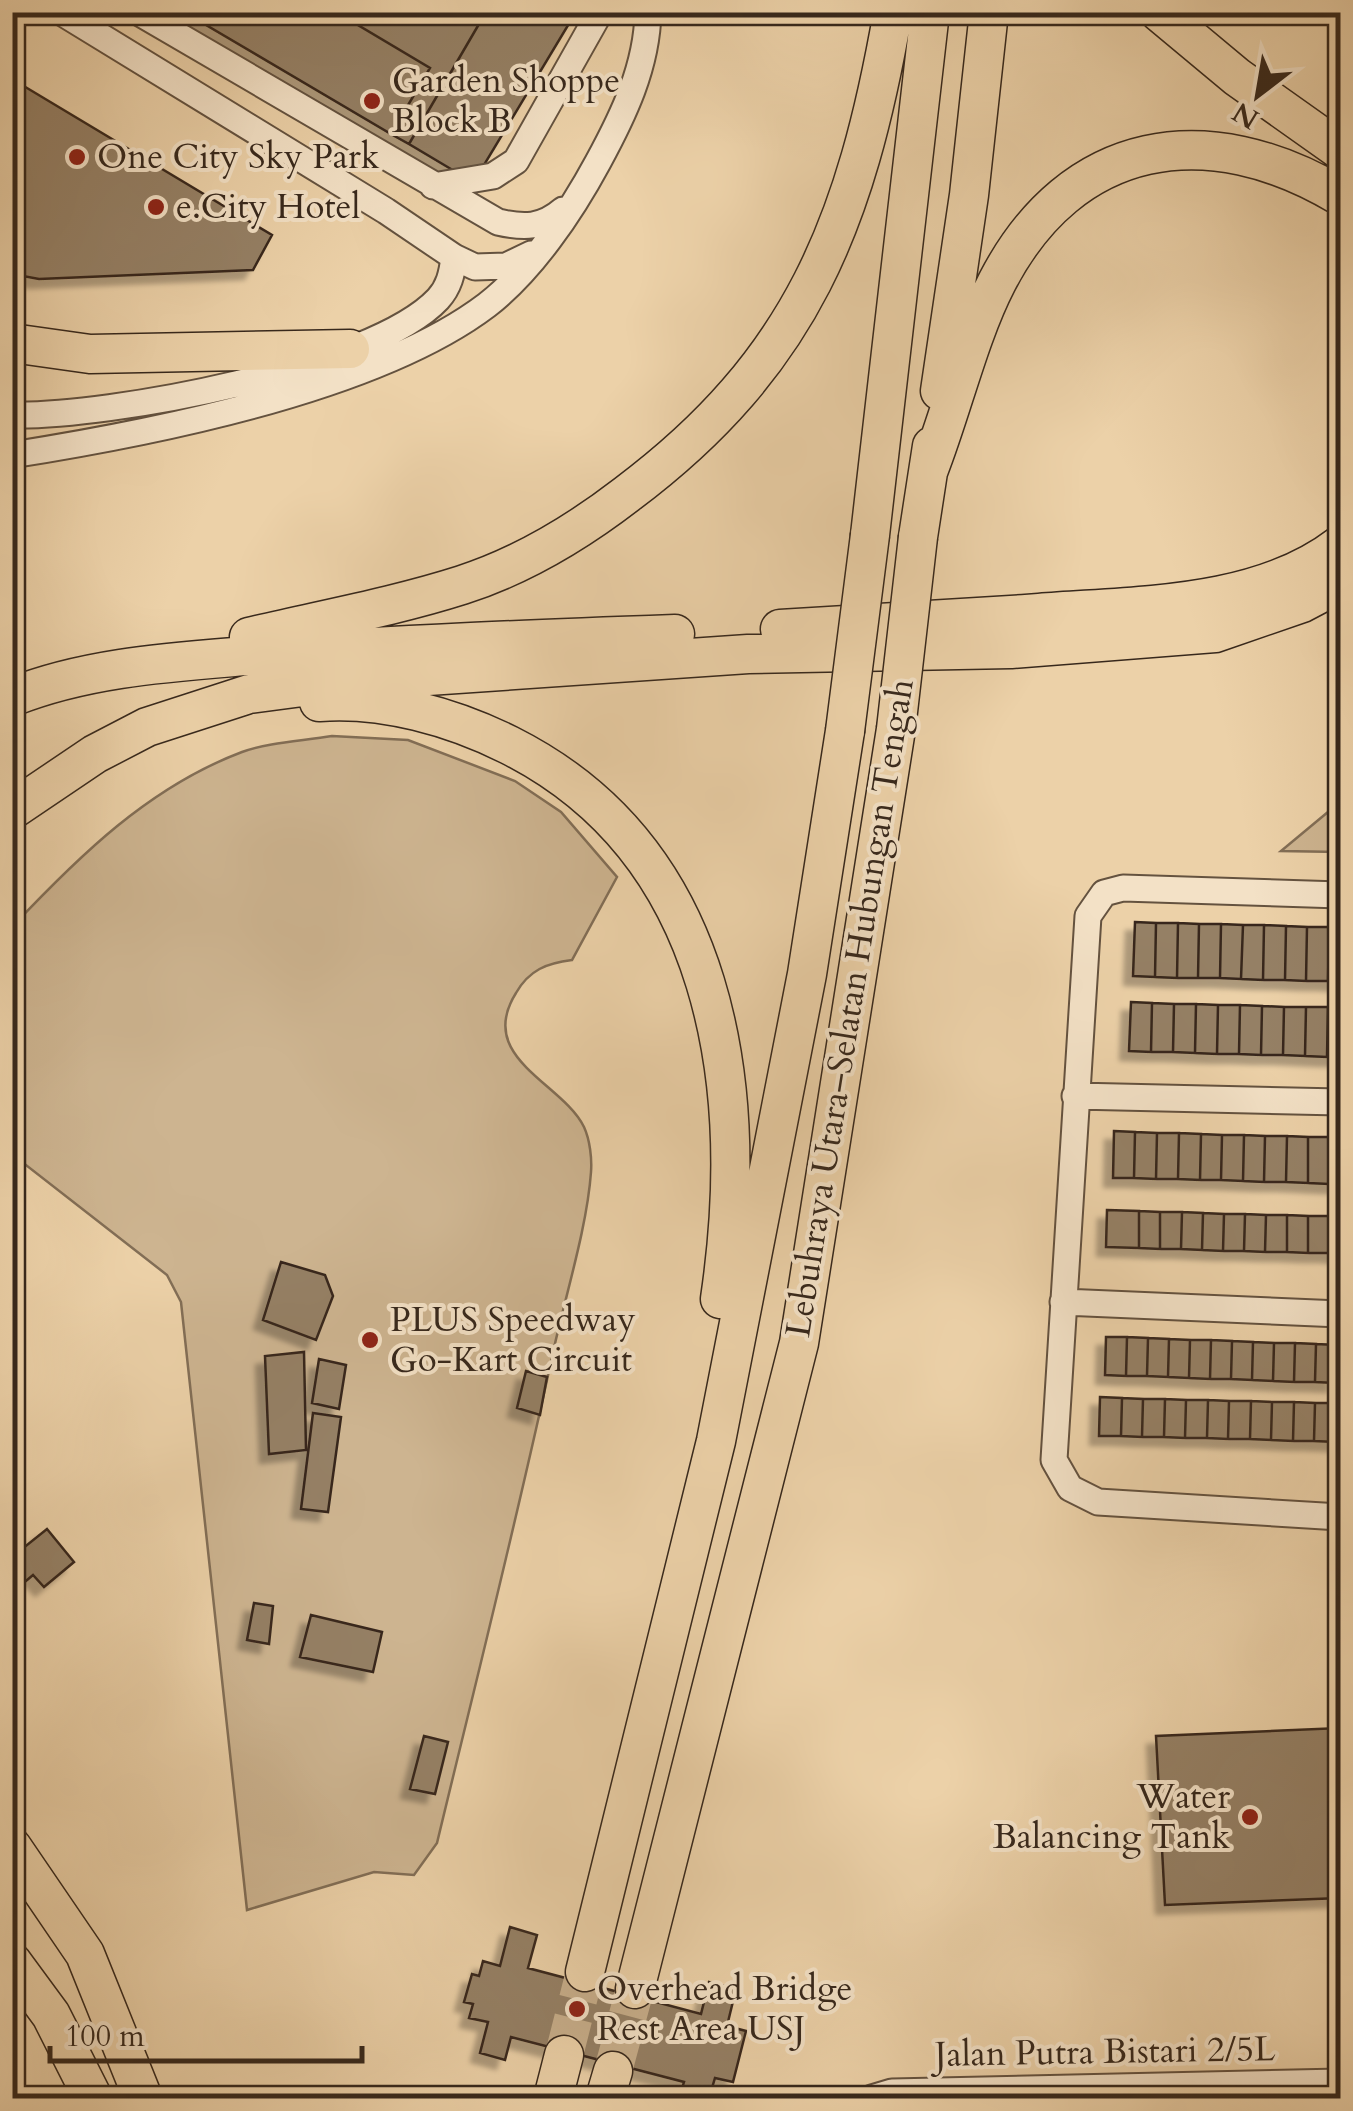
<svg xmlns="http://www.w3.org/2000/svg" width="1353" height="2111" viewBox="0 0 1353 2111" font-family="Cardo,serif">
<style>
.green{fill:#cdb490;stroke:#826e56;stroke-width:2.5}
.building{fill:#958065;stroke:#37281c;stroke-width:2.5;filter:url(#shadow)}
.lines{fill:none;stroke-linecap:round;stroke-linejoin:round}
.highway-tunnel{stroke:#c8af8c;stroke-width:38;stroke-dasharray:38 19;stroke-linecap:butt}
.minor-casing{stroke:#64523f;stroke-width:29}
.highway-casing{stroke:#37281c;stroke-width:41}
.minor{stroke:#f3e1c6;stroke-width:25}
.highway{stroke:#ecd1a8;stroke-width:38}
.highway-bridge-casing{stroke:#37281c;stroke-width:41;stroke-linecap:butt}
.highway-bridge{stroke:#ecd1a8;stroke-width:38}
.poi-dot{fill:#8f2418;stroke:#f3e1c6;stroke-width:4}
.labels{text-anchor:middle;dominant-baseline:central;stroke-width:8;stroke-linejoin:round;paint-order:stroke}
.poi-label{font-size:35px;fill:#37281c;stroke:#f3e1c6;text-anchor:start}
.street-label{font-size:35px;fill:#37281c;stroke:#f3e1c6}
</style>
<defs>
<filter id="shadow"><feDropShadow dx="-9" dy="9" stdDeviation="2.5" flood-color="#0004"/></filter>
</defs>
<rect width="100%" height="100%" fill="#ecd1a8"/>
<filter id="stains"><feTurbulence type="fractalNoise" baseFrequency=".002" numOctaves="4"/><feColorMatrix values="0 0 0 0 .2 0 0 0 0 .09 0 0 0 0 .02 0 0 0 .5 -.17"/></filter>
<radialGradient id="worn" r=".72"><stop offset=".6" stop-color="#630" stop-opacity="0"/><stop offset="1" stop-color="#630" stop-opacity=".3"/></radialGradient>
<path class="green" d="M332,736L408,740L515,781L561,812L617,877L572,960C547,963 529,970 516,993C475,1058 563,1083 584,1127C590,1140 592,1159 591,1172C587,1229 564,1300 552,1357C517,1520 476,1681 437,1843L414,1875L374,1872L247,1910L181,1302L167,1275L13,1155L12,927C79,856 149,787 242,752C269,742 303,741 332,736Z
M1340,802V852L1281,851Z"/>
<path class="building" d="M184,12H336L430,68L391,134Z
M336,12H486L409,144L391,134L430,68Z
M486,12H576L481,170L461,175L409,144Z
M12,79L272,235L253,270L39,279L12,274Z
M1135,922L1156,923L1155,977L1133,976Z
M1156,923H1178L1177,978L1155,977Z
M1178,923L1199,924L1198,978H1177Z
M1199,924H1221L1220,978H1198Z
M1221,924L1243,925L1241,979L1220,978Z
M1243,925H1264L1263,980L1241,979Z
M1264,925L1286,926L1285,980H1263Z
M1286,926L1307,927L1306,981L1285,980Z
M1307,927H1329L1328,981H1306Z
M1329,927H1340V982L1328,981Z
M1131,1002L1152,1003L1151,1052L1129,1051Z
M1152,1003L1174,1004L1173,1052H1151Z
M1174,1004H1196L1195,1053L1173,1052Z
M1196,1004L1218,1005L1217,1054L1195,1053Z
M1218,1005H1240L1239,1054H1217Z
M1240,1005L1262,1006L1261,1055L1239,1054Z
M1262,1006L1284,1007L1283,1055H1261Z
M1284,1007H1306L1305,1056L1283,1055Z
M1306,1007H1328L1327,1057L1305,1056Z
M1328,1007L1340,1008V1057H1327Z
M1114,1131L1135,1132L1134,1178H1113Z
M1135,1132L1157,1133L1156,1179L1134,1178Z
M1157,1133H1179L1178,1179H1156Z
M1179,1133L1201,1134L1200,1180L1178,1179Z
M1201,1134L1222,1135L1221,1180H1200Z
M1222,1135H1244L1243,1181L1221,1180Z
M1244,1135L1265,1136L1264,1182L1243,1181Z
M1265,1136H1287L1286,1182H1264Z
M1287,1136L1308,1137V1183L1286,1182Z
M1308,1137H1330L1329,1184L1308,1183Z
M1330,1137L1340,1138V1184H1329Z
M1107,1210L1139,1211V1248L1106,1247Z
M1139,1211L1160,1212V1249L1139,1248Z
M1160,1212H1182L1181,1249H1160Z
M1182,1212L1203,1213L1202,1250L1181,1249Z
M1203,1213L1224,1214L1223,1251L1202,1250Z
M1224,1214H1245L1244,1251H1223Z
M1245,1214L1266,1215L1265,1252L1244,1251Z
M1266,1215H1287V1252H1265Z
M1287,1215L1308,1216V1253L1287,1252Z
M1308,1216H1329V1253H1308Z
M1329,1216L1340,1217V1254L1329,1253Z
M281,1262L325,1275L333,1296L316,1340L263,1320Z
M1106,1337H1127L1126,1376L1105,1375Z
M1127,1337L1148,1338L1147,1376H1126Z
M1148,1338L1169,1339L1168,1377L1147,1376Z
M1169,1339L1190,1340L1189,1378L1168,1377Z
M1190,1340H1211L1210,1379L1189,1378Z
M1211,1340L1232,1341L1231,1379H1210Z
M1232,1341L1253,1342L1252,1380L1231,1379Z
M1253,1342L1274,1343L1273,1381L1252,1380Z
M1274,1343H1295L1294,1382L1273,1381Z
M1295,1343L1316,1344L1315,1382H1294Z
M1316,1344L1337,1345L1336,1383L1315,1382Z
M304,1352L306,1450L269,1454L265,1356Z
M319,1359L346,1365L339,1409L312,1403Z
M526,1371L547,1377L540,1415L517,1408Z
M1100,1397L1122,1398L1121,1436H1099Z
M1122,1398L1143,1399L1142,1437L1121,1436Z
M1143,1399H1165L1164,1437H1142Z
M1165,1399L1186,1400L1185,1438L1164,1437Z
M1186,1400H1208L1207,1438H1185Z
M1208,1400L1229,1401L1228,1439L1207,1438Z
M1229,1401H1251L1250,1439H1228Z
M1251,1401L1272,1402L1271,1440L1250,1439Z
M1272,1402H1294L1293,1441L1271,1440Z
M1294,1402L1315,1403L1314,1441H1293Z
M1315,1403H1337L1336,1442L1314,1441Z
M1337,1403L1340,1404V1442H1336Z
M313,1413L341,1417L328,1512L301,1509Z
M47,1529L74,1562L44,1587L33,1575L20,1586L12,1576V1557Z
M254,1603L273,1606L269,1644L247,1640Z
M311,1615L382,1632L373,1672L300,1657Z
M1340,1728V1898L1165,1905L1156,1736Z
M424,1736L448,1742L435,1794L410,1789Z
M510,1927L537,1935L528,1968L701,2014L709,1982L736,1989L727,2026L746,2031L733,2082L715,2078L709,2098H679L684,2082L511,2037L505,2060L480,2053L488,2022L469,2018L473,2004L464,2002L472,1974L479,1976L483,1961L500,1966Z"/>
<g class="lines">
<path class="highway-tunnel" d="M564,2055L585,1972
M613,2071L635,1989"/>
<g class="minor-casing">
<path id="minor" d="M61,12L386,211L454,257L475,267L506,266L531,254
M138,12L498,222C524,228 542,228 563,210
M433,186L493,176L516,161L600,12
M12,415C108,417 372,369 438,299C449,287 452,274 454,257
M12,455C152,433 375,390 487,305C532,270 571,212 598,162C623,116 647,67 648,12
M1340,895L1123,888L1104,893L1088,916L1054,1460L1070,1488L1098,1502L1340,1517
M1075,1096L1340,1102
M1063,1302L1340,1314
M872,2098L892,2092L1340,2082"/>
</g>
<g class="highway-casing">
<path id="highway" d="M1159,12L1237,77L1340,150
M12,343L90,354L350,349
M940,391L969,195L989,12
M929,469C952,410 969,336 997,282C1072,137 1208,117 1340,196
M870,535L930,12
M918,537L932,446
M780,629C867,624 953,619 1039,613C1138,605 1258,608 1340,545
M249,637C320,620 393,607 462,585C521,566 579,531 627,494C803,362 856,222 893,12
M12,697C90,666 176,662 258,655C397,644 536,639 675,634
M319,702C383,697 453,717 509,745C720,851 751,1088 720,1299
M12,810L95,754L147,727L249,694L340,682L748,654L1011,649L1215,633L1302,603L1340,583
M12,1847L85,1954L143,2098
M12,1962L51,2015L93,2098
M585,1972L716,1441L807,974L845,731
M635,1989L799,1343L896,729
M553,2098L564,2055
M605,2098L613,2071"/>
</g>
<use href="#minor" class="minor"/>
<use href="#highway" class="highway"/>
<g class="highway-bridge-casing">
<path id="highway-bridge" d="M896,729L918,537
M845,731L870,535"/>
</g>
<use href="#highway-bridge" class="highway-bridge"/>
</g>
<g class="poi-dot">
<circle cx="372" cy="101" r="10"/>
<circle cx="77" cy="157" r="10"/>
<circle cx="156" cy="207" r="10"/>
<circle cx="370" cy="1340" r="10"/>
<circle cx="1250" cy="1817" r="10"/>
<circle cx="577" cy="2009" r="10"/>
</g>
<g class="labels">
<g class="poi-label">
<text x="392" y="81">Garden Shoppe<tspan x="392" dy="40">Block B</tspan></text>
<text x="97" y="157">One City Sky Park</text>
<text x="176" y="207">e.City Hotel</text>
<text x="390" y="1320">PLUS Speedway<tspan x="390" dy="40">Go-Kart Circuit</tspan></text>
<text x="1230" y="1797" text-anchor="end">Water<tspan x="1230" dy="40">Balancing Tank</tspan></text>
<text x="597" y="1989">Overhead Bridge<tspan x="597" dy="40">Rest Area USJ</tspan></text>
</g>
<g class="street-label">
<text transform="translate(850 1008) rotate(-81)">Lebuhraya Utara–Selatan Hubungan Tengah</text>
<text transform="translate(1105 2052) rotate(-1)">Jalan Putra Bistari 2/5L</text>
</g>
</g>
<rect width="1353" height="2111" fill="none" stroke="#ecd1a8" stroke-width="50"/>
<rect x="15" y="15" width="1323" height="2081" fill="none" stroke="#37281c" stroke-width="5"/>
<rect x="25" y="25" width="1303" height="2061" fill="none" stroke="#37281c" stroke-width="2.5"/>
<g transform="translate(1258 95) rotate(211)" stroke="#f3e1c6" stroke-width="8" paint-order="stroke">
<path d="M0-8L18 38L0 25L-18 38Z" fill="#37281c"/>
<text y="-15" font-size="28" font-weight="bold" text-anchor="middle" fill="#37281c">N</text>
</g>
<path d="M50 2046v15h312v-15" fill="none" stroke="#37281c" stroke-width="5"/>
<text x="65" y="2046" font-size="30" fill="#37281c" stroke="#f3e1c6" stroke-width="8" paint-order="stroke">100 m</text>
<rect width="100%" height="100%" filter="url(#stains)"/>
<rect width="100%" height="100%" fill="url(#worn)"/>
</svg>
